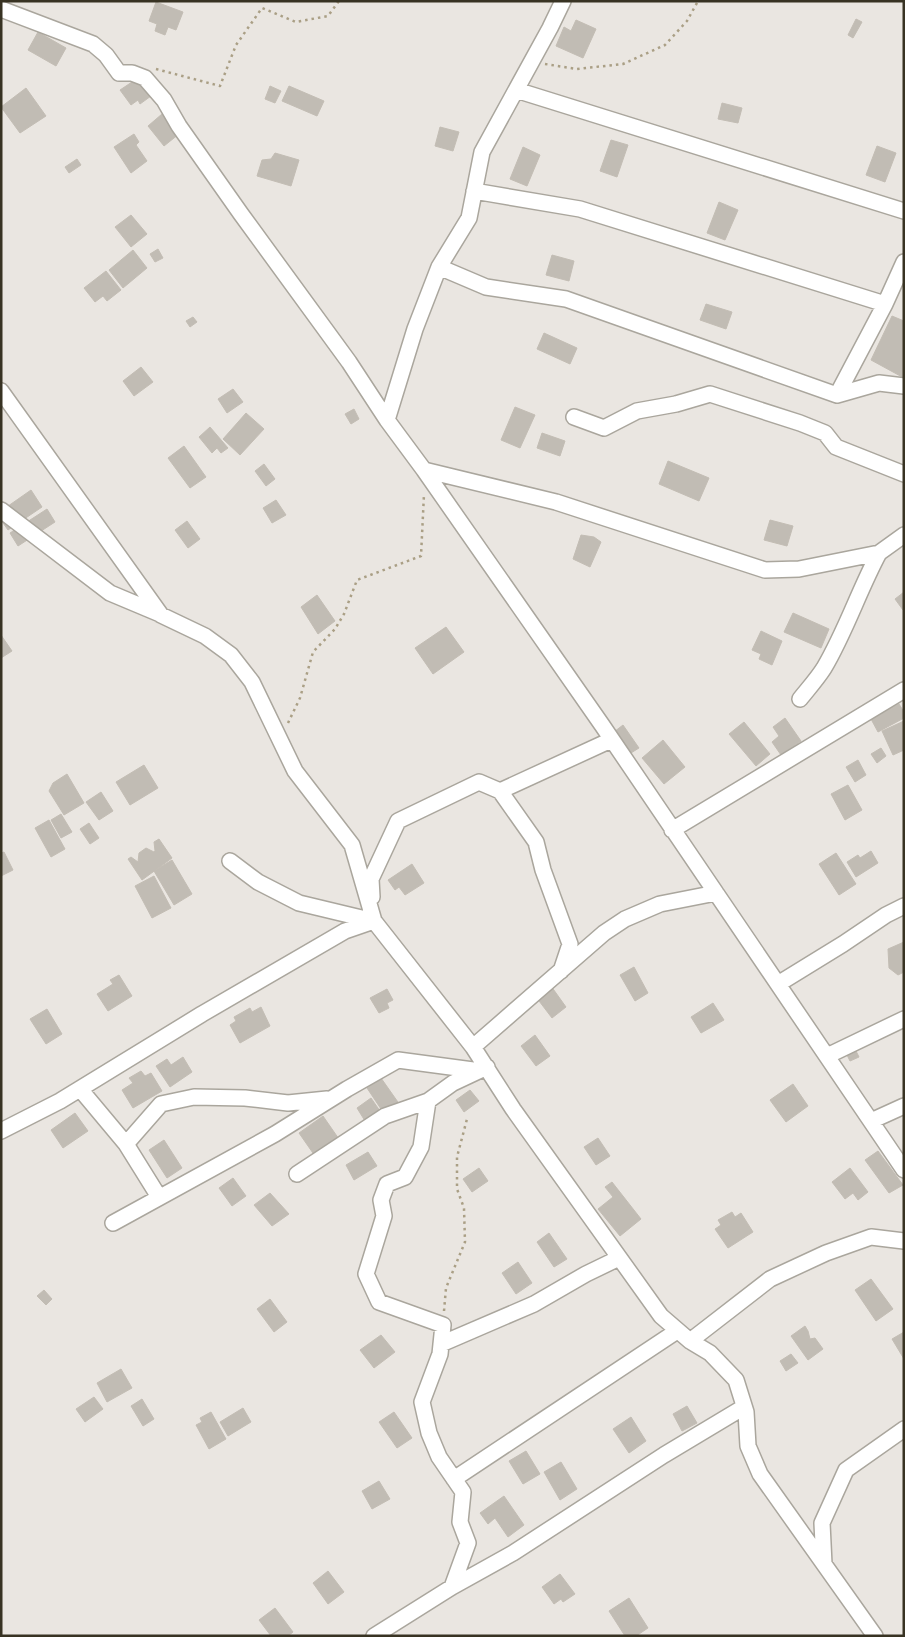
<svg xmlns="http://www.w3.org/2000/svg" width="905" height="1637" viewBox="0 0 905 1637" font-family="Jost,sans-serif">
<style>
.building{fill:#c1bcb4;stroke:#c3bdb4}
.lines{fill:none;stroke-linecap:round;stroke-linejoin:round}
.minor-casing{stroke:#aaa69d;stroke-width:18}
.path{stroke:#aa9f85;stroke-width:2.5;stroke-dasharray:2.5 4;stroke-linecap:butt}
.minor{stroke:#fff;stroke-width:15}
</style>
<rect width="100%" height="100%" fill="#eae6e1"/>
<path class="building" d="M156,2L183,12L176,30L168,27L165,35L155,31L157,24L149,21Z
M856,19L862,22L853,38L848,35Z
M576,20L596,29L583,58L556,46L564,27L571,31Z
M38,32L66,48L56,66L28,50Z
M138,78L151,96L140,104L138,100L131,105L120,90Z
M270,86L281,91L275,103L265,99Z
M289,86L324,101L317,116L282,101Z
M26,88L46,116L20,133L1,107Z
M722,103L742,108L738,123L718,119Z
M162,114L179,134L164,146L148,126Z
M440,127L459,132L453,151L435,146Z
M134,134L139,142L136,145L147,161L131,173L114,147Z
M611,140L628,145L617,177L600,171Z
M877,146L896,153L885,182L866,175Z
M523,147L540,155L527,186L510,179Z
M275,153L299,160L291,186L257,176L262,160L271,159Z
M77,159L81,165L69,173L65,167Z
M719,202L738,210L725,240L707,233Z
M131,215L147,234L131,247L115,227Z
M158,249L163,258L155,262L150,254Z
M133,250L147,268L123,288L109,270Z
M552,255L574,261L569,281L546,275Z
M106,271L121,290L107,301L103,296L95,302L84,288Z
M706,304L732,312L726,329L700,320Z
M892,316L904,321V378L871,360Z
M193,317L197,322L190,327L186,321Z
M544,333L577,348L570,364L537,349Z
M141,367L153,382L134,396L123,381Z
M233,389L243,402L227,413L218,399Z
M515,407L535,415L520,448L501,440Z
M354,409L359,419L351,424L345,414Z
M246,413L264,429L240,455L223,439Z
M210,427L228,448L221,453L217,448L212,453L199,437Z
M542,433L565,441L560,456L537,448Z
M184,446L206,477L190,488L168,458Z
M668,461L709,478L699,501L659,484Z
M264,464L275,479L266,486L255,471Z
M31,490L42,507L8,530L1,520V511Z
M276,500L286,515L272,523L263,508Z
M47,509L55,522L18,546L10,533Z
M770,520L793,526L787,546L764,540Z
M187,521L200,539L188,548L175,530Z
M581,535L594,537L601,542L590,567L573,559Z
M904,592V609L903,610L895,599Z
M317,595L335,621L318,634L301,607Z
M793,613L829,629L821,648L784,632Z
M446,627L464,652L433,674L415,648Z
M761,631L782,641L772,665L759,659L761,654L752,650Z
M1,635L12,651L1,658Z
M899,704L904,712V718L878,732L871,719Z
M785,718L801,741L781,755L772,742L779,736L773,727Z
M904,721V750L893,755L882,731Z
M744,722L770,754L756,766L729,734Z
M623,725L639,748L626,756L610,735Z
M663,740L685,767L664,784L642,758Z
M881,748L886,756L877,763L871,754Z
M858,760L866,775L855,782L846,767Z
M144,765L158,788L130,805L116,782Z
M67,774L84,803L64,815L49,791L53,783Z
M848,785L862,810L845,820L831,794Z
M101,792L113,811L99,820L86,802Z
M61,814L72,832L61,838L51,820Z
M49,820L65,849L51,857L35,828Z
M89,823L99,838L90,844L80,829Z
M159,839L172,858L142,880L128,859L131,857L138,862L139,853L146,848L154,852L155,851L154,842Z
M871,851L878,863L856,877L847,862L858,855L860,858Z
M4,852L13,870L1,876V853Z
M836,853L856,884L839,895L819,864Z
M172,860L192,894L174,905L154,871Z
M412,864L424,883L405,895L399,887L395,890L388,880Z
M154,876L171,908L152,918L135,886Z
M904,942V972L898,975L889,968L888,949Z
M634,967L648,993L635,1001L620,975Z
M119,975L132,996L108,1011L97,994L113,984L110,980Z
M551,986L566,1007L552,1018L536,997Z
M387,989L393,1000L387,1003L389,1008L379,1013L370,998Z
M713,1003L724,1020L701,1033L691,1017Z
M261,1007L270,1026L240,1043L230,1025L236,1021L234,1017L250,1008L252,1012Z
M47,1009L62,1034L46,1044L30,1019Z
M535,1035L550,1056L536,1066L521,1046Z
M855,1049L859,1057L850,1061L846,1053Z
M183,1057L192,1072L170,1087L156,1066L167,1059L171,1065Z
M141,1071L145,1076L151,1073L162,1091L133,1108L122,1090L133,1083L129,1078Z
M381,1078L400,1105L385,1115L367,1088Z
M793,1084L808,1106L786,1122L770,1100Z
M470,1090L479,1101L464,1112L456,1100Z
M371,1098L380,1111L365,1121L357,1108Z
M75,1113L88,1131L63,1148L51,1130Z
M323,1116L341,1142L315,1156L299,1133Z
M598,1138L610,1156L596,1165L584,1147Z
M164,1140L182,1168L167,1178L149,1150Z
M878,1151L903,1185L889,1193L865,1160Z
M368,1152L377,1166L354,1180L346,1165Z
M479,1168L488,1181L472,1192L463,1179Z
M850,1168L868,1192L858,1200L853,1193L845,1199L832,1182Z
M233,1178L246,1196L232,1206L219,1188Z
M612,1182L641,1219L620,1236L598,1209L613,1197L605,1187Z
M270,1193L289,1214L272,1226L254,1205Z
M732,1212L735,1217L741,1213L753,1232L728,1248L715,1229L721,1225L718,1220Z
M549,1233L567,1259L554,1267L537,1242Z
M518,1262L532,1283L516,1294L502,1273Z
M871,1279L893,1309L876,1321L855,1290Z
M44,1290L52,1299L46,1305L37,1296Z
M270,1299L287,1322L274,1332L257,1309Z
M805,1326L808,1331L810,1339L815,1338L823,1349L808,1360L791,1336Z
M904,1332V1359L892,1339Z
M381,1335L395,1352L374,1368L360,1350Z
M791,1354L798,1363L786,1371L780,1361Z
M121,1369L132,1388L107,1402L97,1383Z
M94,1397L103,1409L85,1422L76,1409Z
M142,1399L154,1419L143,1426L131,1406Z
M687,1406L697,1423L682,1431L673,1414Z
M243,1408L251,1422L228,1436L220,1422Z
M211,1412L226,1439L209,1449L196,1425L202,1422L200,1418Z
M394,1412L412,1438L397,1448L379,1422Z
M631,1417L646,1441L629,1453L613,1429Z
M526,1451L540,1474L523,1484L509,1461Z
M561,1462L577,1489L560,1500L544,1472Z
M379,1481L390,1499L372,1509L362,1491Z
M504,1496L524,1525L508,1537L495,1518L488,1524L480,1513Z
M328,1571L344,1592L328,1604L313,1583Z
M560,1574L575,1594L563,1602L561,1599L554,1604L542,1587Z
M629,1598L648,1628L636,1636H625L609,1611Z
M275,1608L293,1632L288,1636H271L259,1620Z"/>
<g class="lines">
<g class="minor-casing">
<path id="minor" d="M1,9L93,44L106,55L119,73H132L145,78L164,100L179,126L241,214L349,362L387,420L424,470L602,725L904,1170
M516,90L904,211
M474,191L580,209L885,304L904,262
M439,267L486,287L566,299L837,395L885,304
M1,391L161,615L205,636L231,655L252,682L295,771L352,845L374,921L473,1047L513,1109L661,1316L690,1341L710,1353L736,1380L746,1412L748,1446L760,1474L875,1636
M837,395L879,383L904,386
M574,417L604,428L637,411L676,404L710,394L800,423L825,433L836,447L904,474
M387,420L415,329L439,267L469,218L482,152L550,28L563,1
M424,470L556,502L765,570L799,569L879,553L904,535
M1,510L110,593L160,614
M800,699C808,689 817,679 824,668C846,631 859,590 879,553
M500,791L536,842L543,870L570,944L561,971
M672,830L904,690
M230,861L258,882L299,903L374,921
M372,897L371,879L398,821L479,782L500,791L611,740
M778,984L843,944L886,915L904,906
M473,1047L604,933L625,919L660,904L716,893
M827,1056L904,1019
M80,1089L126,1144L161,1104L194,1097L245,1098L288,1103L327,1099
M871,1121L904,1106
M1,1131L60,1101L202,1014L345,931L374,921
M126,1144L159,1197
M297,1174L385,1116L428,1101
M113,1223L275,1134L347,1089L398,1060L473,1070L478,1069
M690,1341L770,1279L826,1253L871,1237L904,1241
M441,1344L534,1304L586,1274L619,1258
M454,1479L677,1331
M824,1564L822,1523L846,1470L904,1429
M452,1587L468,1543L460,1522L463,1492L439,1457L429,1433L422,1402L440,1354L443,1325L379,1302L366,1274L384,1216L381,1200L387,1184L405,1177L421,1147L428,1101L453,1083L487,1067
M374,1636L452,1587L513,1553L664,1455L744,1407"/>
</g>
<path class="path" d="M545,64L577,69L623,64L665,45L687,21L698,1
M156,69L220,86L236,45L262,8L296,22L328,16L339,1
M288,723L300,698L313,652L335,629L344,614L357,580L421,556L424,494
M444,1311L446,1288L465,1242L464,1208L457,1189V1157L467,1119"/>
<use href="#minor" class="minor"/>
</g>
<rect width="905" height="1637" fill="none" stroke="#383323" stroke-width="5"/>
</svg>
